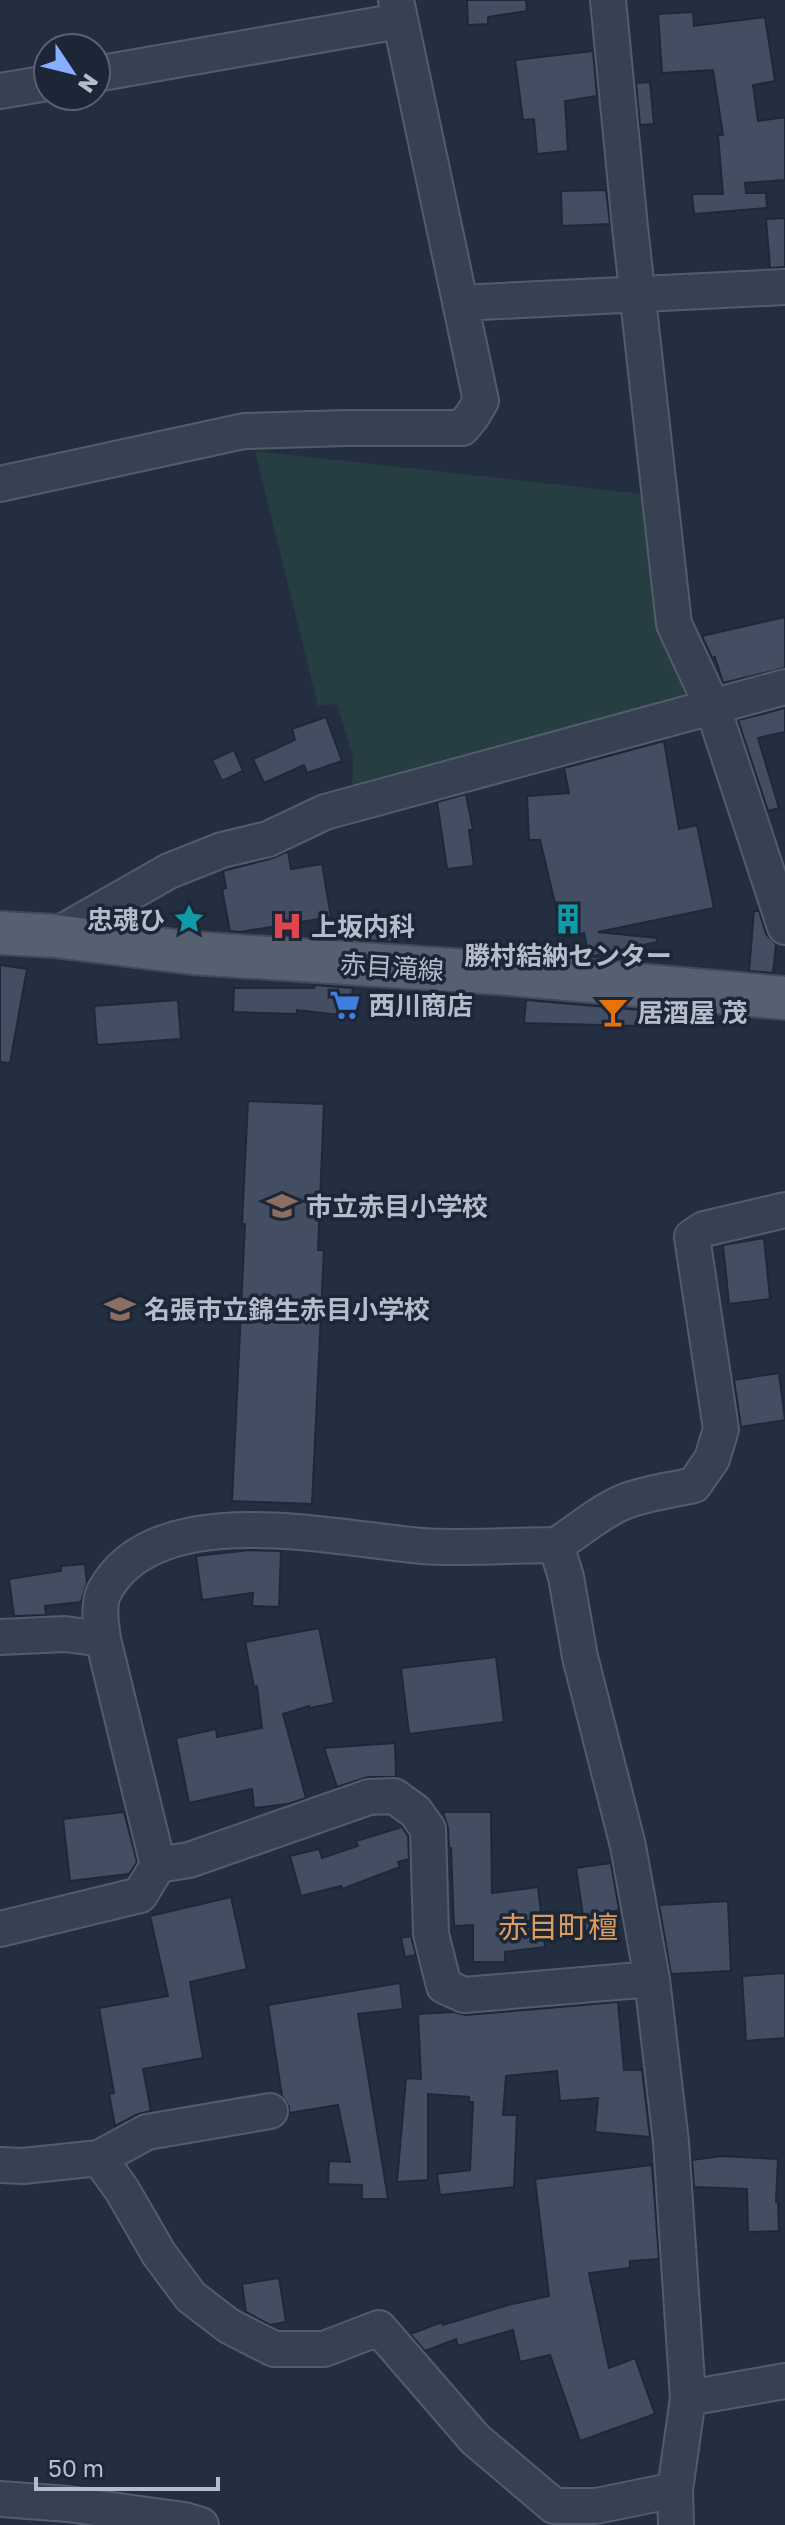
<svg xmlns="http://www.w3.org/2000/svg" width="785" height="2525" viewBox="0 0 785 2525" font-family="'Golos Text','Noto Sans JP',sans-serif">
<style>
.green{fill:#263d42}
.building{fill:#434e63;stroke:#1f2838;stroke-width:2}
.lines{fill:none;stroke-linecap:round;stroke-linejoin:round}
.minor-casing{stroke:#535c6b;stroke-width:38}
.major-casing{stroke:#424a5a;stroke-width:46}
.minor{stroke:#384151;stroke-width:34}
.major{stroke:#566071;stroke-width:42}
.labels{text-anchor:middle;dominant-baseline:central;stroke-width:7;stroke-linejoin:round;paint-order:stroke}
.poi-label{font-size:26px;font-weight:bold;fill:#b5bccb;stroke:#1d2636;text-anchor:start}
.street-label{font-size:26px;fill:#b5bccb;stroke:#1d2636}
.quarter-label{font-size:30px;fill:#db9c60;stroke:#1d2636}
</style>
<rect width="100%" height="100%" fill="#242e41"/>
<path class="green" d="M255,451L642,494L658,624L696,705L352,796L353,757L337,704L318,706Z"/>
<path class="building" d="M467,0H526L527,11L488,17V24L468,25Z
M693,12L694,26L765,17L775,81L753,85L758,121L785,117V180L745,183L746,193H766L767,208L694,214L692,194H723L718,135H723L713,70L662,73L658,14Z
M593,51L597,96L565,101L568,151L537,154L534,119L523,120L515,60Z
M650,82L654,124L640,125L636,83Z
M606,190L610,224L562,226L561,191Z
M785,218V267L770,268L766,219Z
M785,617V668L723,683L715,657L712,658L702,636Z
M785,708V732L758,738L779,808L768,811L738,720Z
M326,717L342,761L307,773L304,765L264,783L253,759L295,740L292,729Z
M664,741L679,829L697,825L714,908L598,932L657,938V942L589,957L584,933L563,937L540,840H529L527,796L569,793L564,768Z
M234,750L243,771L222,781L212,760Z
M466,794L473,830H469L474,866L447,869L437,802Z
M288,851L291,869L322,864L331,917L240,932L230,931L222,889L226,888L223,871L273,858Z
M754,911H759L766,934L776,944L773,973L749,971Z
M347,920L399,922L398,942L346,939Z
M0,965L27,969L10,1063L0,1062Z
M315,985L353,988L349,1016L297,1010V1014L233,1012L234,988H314Z
M178,1000L181,1039L97,1045L94,1006Z
M526,1000L641,1010L640,1026L524,1023Z
M248,1101L324,1104L318,1250H324L312,1504L232,1501L245,1224H242Z
M764,1238L770,1299L729,1304L723,1245Z
M779,1373L785,1420L741,1427L734,1380Z
M250,1550L281,1551L279,1607L252,1606L253,1593L202,1600L196,1556Z
M85,1564L87,1583L81,1602L45,1606L46,1615L14,1616L9,1579L61,1571V1566Z
M319,1628L334,1703L310,1708L309,1706L283,1714L306,1798L288,1804L254,1808L252,1789L189,1803L176,1738L216,1729L217,1737L262,1728L257,1686L254,1687L245,1642Z
M496,1657L504,1722L409,1734L401,1668Z
M395,1743L396,1777H368L337,1787L324,1748Z
M124,1812L137,1862L129,1874L70,1881L63,1819Z
M443,1812H491L492,1893L538,1887L545,1947L505,1952V1962H473V1925L454,1926L451,1848H449L448,1828Z
M402,1827L408,1836L409,1859L398,1862L400,1867L342,1889L341,1886L301,1896L290,1856L319,1849L322,1858L358,1846L356,1841Z
M611,1863L619,1910L611,1912L614,1932L586,1936L576,1868Z
M231,1897L247,1969L190,1982L203,2058L143,2069L151,2111L138,2114L115,2126L109,2094L114,2093L99,2008L168,1996L150,1916Z
M728,1901L731,1971L671,1974L659,1905Z
M411,1936L416,1955L405,1957L401,1938Z
M785,1973V2038L746,2041L742,1976Z
M400,1983L403,2009L358,2014L388,2199H362V2185L328,2184L329,2161L350,2162L338,2105L289,2113V2107L282,2096L268,2005Z
M618,2002L624,2070H642L650,2137L595,2132L598,2098L560,2101L557,2071L506,2076L503,2115H517L514,2187L440,2195L437,2174L470,2170L473,2102H469V2097L428,2094V2180L397,2182L406,2078L421,2079L418,2014L454,2012L466,2015Z
M721,2156L778,2159L776,2202H778L779,2231L748,2232L747,2189L694,2187L692,2160Z
M652,2165L659,2259L630,2261V2268L589,2273L609,2368L635,2358L655,2414L580,2441L550,2355L520,2362L513,2330L458,2346L456,2339L425,2351L410,2334L442,2322L443,2325L508,2305L549,2296L535,2179Z
M279,2278L286,2322L270,2325L246,2312L242,2284Z"/>
<g class="lines">
<g class="minor-casing">
<path id="minor" d="M608,0L630,227L674,624L713,708L785,927
M96,74L399,21
M0,91L48,83
M460,303L785,287
M0,484L244,431L346,428H462L472,416L481,401L396,0
M55,936L169,871L222,850L268,839L325,812L785,687
M0,1637L65,1634L103,1639L158,1865L140,1895L0,1929
M103,1639C101,1626 98,1604 104,1592C155,1495 335,1539 422,1546C466,1549 512,1545 556,1545
M158,1865L189,1860L369,1797L394,1796L415,1811L428,1829L431,1934L444,1986L464,1995L652,1979
M99,2158L147,2132L270,2111
M0,2165L23,2166L99,2158L122,2190L159,2254L191,2297L229,2326L274,2349H324L379,2328L475,2439L554,2506H596L675,2490
M688,2398L785,2381
M0,2499L68,2504L184,2520L201,2525
M676,2525L675,2490L688,2398L671,2142L652,1979L628,1846L580,1657L566,1577L556,1545C579,1531 600,1511 626,1501C647,1493 672,1490 694,1485L712,1459L721,1429L692,1237L704,1229L785,1210"/>
</g>
<g class="major-casing">
<path id="major" d="M0,933L55,936L192,953L498,973L785,998"/>
</g>
<use href="#minor" class="minor"/>
<use href="#major" class="major"/>
</g>
<defs>
<g id="sight-bare" transform="scale(2.4)"><path d="M0-6L1.8-2.2L6-1.7L2.9 1.2L3.7 5.4L0 3.3L-3.7 5.4L-2.9 1.2L-6-1.7L-1.8-2.2Z" fill="#0f9aa8" stroke="#1d2636" stroke-width="2.5" paint-order="stroke"/></g>
<g id="building-bare" transform="scale(2.4)"><path d="M-4-6H4V6H1V3H-1V6H-4ZM-2.5-4.3h1.7v1.8h-1.7ZM.8-4.3h1.7v1.8H.8ZM-2.5-1h1.7V.8h-1.7ZM.8-1h1.7V.8H.8Z" fill="#0f9aa8" stroke="#1d2636" stroke-width="2.5" paint-order="stroke"/></g>
<g id="hospital-bare" transform="scale(2.4)"><path d="M-5-5h3v3.5h4V-5h3V5h-3V1.5h-4V5h-3Z" fill="#e0444e" stroke="#1d2636" stroke-width="2.5" paint-order="stroke"/></g>
<g id="supermarket-bare" transform="scale(2.4)"><path d="M-6-5.5h2.5l.6 2H6L4.5 2H-2.5L-4.4-4H-6ZM-1.5 3.2a1.3 1.3 0 1 0 .1 0ZM3 3.2a1.3 1.3 0 1 0 .1 0Z" fill="#3f7fe0" stroke="#1d2636" stroke-width="2.5" paint-order="stroke"/></g>
<g id="bar-bare" transform="scale(2.4)"><path d="M-6-5H6L.8 .8V4.5H3.5V6h-7V4.5H-.8V.8Z" fill="#e8710a" stroke="#1d2636" stroke-width="2.5" paint-order="stroke"/></g>
<g id="school-bare" transform="scale(2.4)"><path d="M0-5L7-2L0 1L-7-2ZM-4 1L0 2.5L4 1V4Q0 6-4 4Z" fill="#8d6e63" stroke="#1d2636" stroke-width="2.5" paint-order="stroke"/></g>
</defs>
<g fill-rule="evenodd">
<use href="#sight-bare" x="189" y="919"/>
<use href="#building-bare" x="568" y="919"/>
<use href="#hospital-bare" x="287" y="926"/>
<use href="#supermarket-bare" x="345" y="1005"/>
<use href="#bar-bare" x="613" y="1012"/>
<use href="#school-bare" x="282" y="1206"/>
<use href="#school-bare" x="120" y="1309"/>
</g>
<g class="labels">
<g class="poi-label">
<text x="165" y="919" text-anchor="end">忠魂ひ</text>
<text x="311" y="926">上坂内科</text>
<text x="568" y="955" text-anchor="middle">勝村結納センター</text>
<text x="369" y="1005">西川商店</text>
<text x="637" y="1012">居酒屋 茂</text>
<text x="306" y="1206">市立赤目小学校</text>
<text x="144" y="1309">名張市立錦生赤目小学校</text>
</g>
<g class="street-label">
<text transform="translate(392 967) rotate(4)">赤目滝線</text>
</g>
<g class="quarter-label">
<text x="558" y="1927">赤目町檀</text>
</g>
</g>
<g transform="translate(72 72) rotate(125)"><circle r="38" fill="#1d2636" stroke="#5a6272" stroke-width="2"/>
<path d="M0-6L14 30L0 20L-14 30Z" fill="#88aefd"/>
<text y="-12" font-size="22" font-weight="bold" text-anchor="middle" fill="#b5bccb">N</text>
</g>
<path d="M36 2477v12h182v-12" fill="none" stroke="#b5bccb" stroke-width="4"/>
<text x="48" y="2477" font-size="24" fill="#b5bccb" stroke="#1d2636" stroke-width="6" paint-order="stroke">50 m</text>
</svg>
